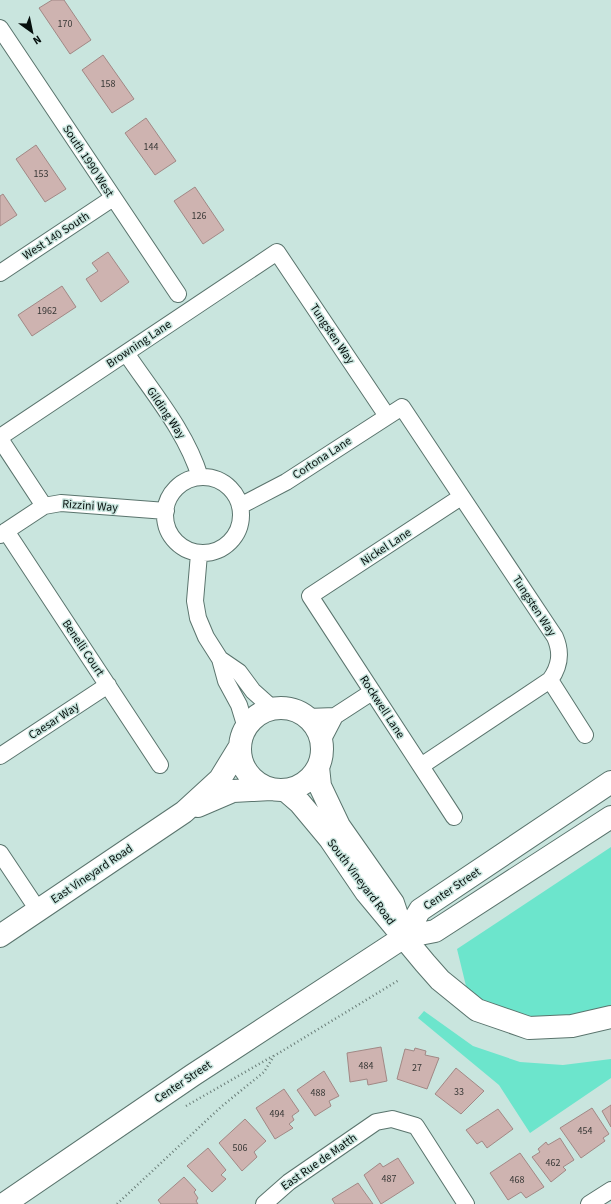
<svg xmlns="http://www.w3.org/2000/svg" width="611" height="1204" viewBox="0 0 611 1204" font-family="'Source Sans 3',sans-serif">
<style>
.green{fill:#6ce5cc}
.building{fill:#ceb3b0;stroke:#a18885}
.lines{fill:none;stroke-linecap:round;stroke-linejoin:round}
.street-casing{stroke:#5a746d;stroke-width:18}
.secondary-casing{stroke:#5a746d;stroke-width:24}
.path{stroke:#697c77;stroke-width:2.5;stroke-dasharray:1 3;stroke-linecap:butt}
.street{stroke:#fff;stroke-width:16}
.secondary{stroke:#fff;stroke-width:22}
.labels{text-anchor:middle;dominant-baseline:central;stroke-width:3;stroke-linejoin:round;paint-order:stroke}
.number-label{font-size:10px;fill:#383836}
.street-label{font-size:12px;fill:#060f0d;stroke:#c9e5de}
</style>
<rect width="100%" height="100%" fill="#c9e5de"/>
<path class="green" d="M611,847V1017L572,1026L477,1010L466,986L457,949Z
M424,1011L473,1046L520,1062L563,1065L611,1059V1078L530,1133L499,1085L418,1018Z"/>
<path class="building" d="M52,0H64L91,40L70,54L39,8Z
M103,55L134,99L112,113L82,70Z
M146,118L176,161L155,175L125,133Z
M36,145L66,189L45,202L16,159Z
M195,187L224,230L203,244L174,201Z
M3,194L17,215L0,226V196Z
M108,252L129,282L101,302L86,279L98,271L92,263Z
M62,286L76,307L32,336L18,315Z
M381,1047L387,1081L368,1085L367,1079L350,1082L347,1053Z
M415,1048L426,1051L425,1055L439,1058L427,1089L397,1079L405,1049L414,1051Z
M456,1068L484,1091L461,1114L435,1094Z
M324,1071L339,1096L329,1101L331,1106L315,1116L297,1090Z
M284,1089L299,1111L292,1116L294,1120L289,1124L293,1128L275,1139L256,1108Z
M611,1105V1127L602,1111Z
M592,1108L609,1134L603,1138L605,1141L581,1158L560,1128Z
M498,1109L513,1129L487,1148L482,1141L477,1144L466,1130Z
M245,1119L266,1141L254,1152L257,1157L242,1171L219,1143Z
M560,1138L574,1160L563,1167L566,1170L551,1182L532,1157L540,1152L538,1149L546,1142L548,1145Z
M208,1148L226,1170L221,1175L226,1179L212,1192L187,1166Z
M520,1153L544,1187L526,1198L521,1192L508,1200L490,1173Z
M398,1158L414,1183L381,1204L364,1175L380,1163L383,1167Z
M184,1177L196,1190L194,1192L198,1198L196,1201L198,1204H161L158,1200Z
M358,1183L373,1204H335L332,1199Z"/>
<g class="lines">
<g class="street-casing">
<path id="street" d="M0,28L178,294
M0,273L113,198
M126,353C152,392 186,431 200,477
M0,437L277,252L387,416
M0,439L44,506
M165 515a38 38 0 1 1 76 0a38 38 0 1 1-76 0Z
M240,506L286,482L402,407L555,637C562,653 560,666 550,680L421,766
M6,531L160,765
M0,535L44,506L61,503L166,511
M199,554L195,601L198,618L206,637L220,659L226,681L239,705L246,728
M220,659L239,672L253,691L272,708
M550,680L585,735
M308,717L335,716
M322,741L335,716L372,692
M0,756L108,685
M454,817L310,596L461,497
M0,853L38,910
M264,1204L289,1182L376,1122L392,1119L416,1126L466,1204
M589,1204L611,1190"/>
</g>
<g class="secondary-casing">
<path id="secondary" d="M240 749a41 41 0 1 1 82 0a41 41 0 1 1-82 0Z
M318,767L320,786L339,826L393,903L397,915
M285,790L300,803L330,839L366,892L425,963L440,980L477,1010L529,1028L572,1026L611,1017
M198,806L233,791L271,789
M0,936L184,812L220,779L239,748
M404,937L420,910L611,782
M4,1204L193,1075L404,937L435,931L611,817"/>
</g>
<path class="path" d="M186,1106L273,1056
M117,1204L222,1106L264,1072L274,1056L399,980"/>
<use href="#street" class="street"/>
<use href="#secondary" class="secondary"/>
</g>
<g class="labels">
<g class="number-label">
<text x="65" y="24">170</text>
<text x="108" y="84">158</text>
<text x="151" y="147">144</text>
<text x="41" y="174">153</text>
<text x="199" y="216">126</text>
<text x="47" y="311">1962</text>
<text x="366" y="1066">484</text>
<text x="417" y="1068">27</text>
<text x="459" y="1092">33</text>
<text x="318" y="1093">488</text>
<text x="277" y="1114">494</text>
<text x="585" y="1131">454</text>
<text x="240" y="1148">506</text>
<text x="553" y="1163">462</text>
<text x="389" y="1179">487</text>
<text x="517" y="1180">468</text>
</g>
<g class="street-label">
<text transform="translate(88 161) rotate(57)">South 1990 West</text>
<text transform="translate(56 236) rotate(-33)">West 140 South</text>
<text transform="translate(332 334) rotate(56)">Tungsten Way</text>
<text transform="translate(139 344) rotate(-34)">Browning Lane</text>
<text transform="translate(166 413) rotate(56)">Gilding Way</text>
<text transform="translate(322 458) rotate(-33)">Cortona Lane</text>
<text transform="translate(90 506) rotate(4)">Rizzini Way</text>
<text transform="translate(386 547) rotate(-33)">Nickel Lane</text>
<text transform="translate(534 606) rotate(57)">Tungsten Way</text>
<text transform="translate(83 648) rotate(56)">Benelli Court</text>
<text transform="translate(382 707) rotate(57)">Rockwell Lane</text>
<text transform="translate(54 721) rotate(-33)">Caesar Way</text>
<text transform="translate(92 874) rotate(-34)">East Vineyard Road</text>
<text transform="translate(361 882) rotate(53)">South Vineyard Road</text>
<text transform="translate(452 889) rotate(-34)">Center Street</text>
<text transform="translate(183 1082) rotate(-34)">Center Street</text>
<text transform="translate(319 1162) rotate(-35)">East Rue de Matth</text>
</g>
</g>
<g transform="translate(32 32) rotate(147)" stroke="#c9e5de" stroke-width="3" paint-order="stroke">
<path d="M0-3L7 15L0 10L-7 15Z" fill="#060f0d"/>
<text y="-6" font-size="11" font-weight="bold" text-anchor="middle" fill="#060f0d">N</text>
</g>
</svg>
